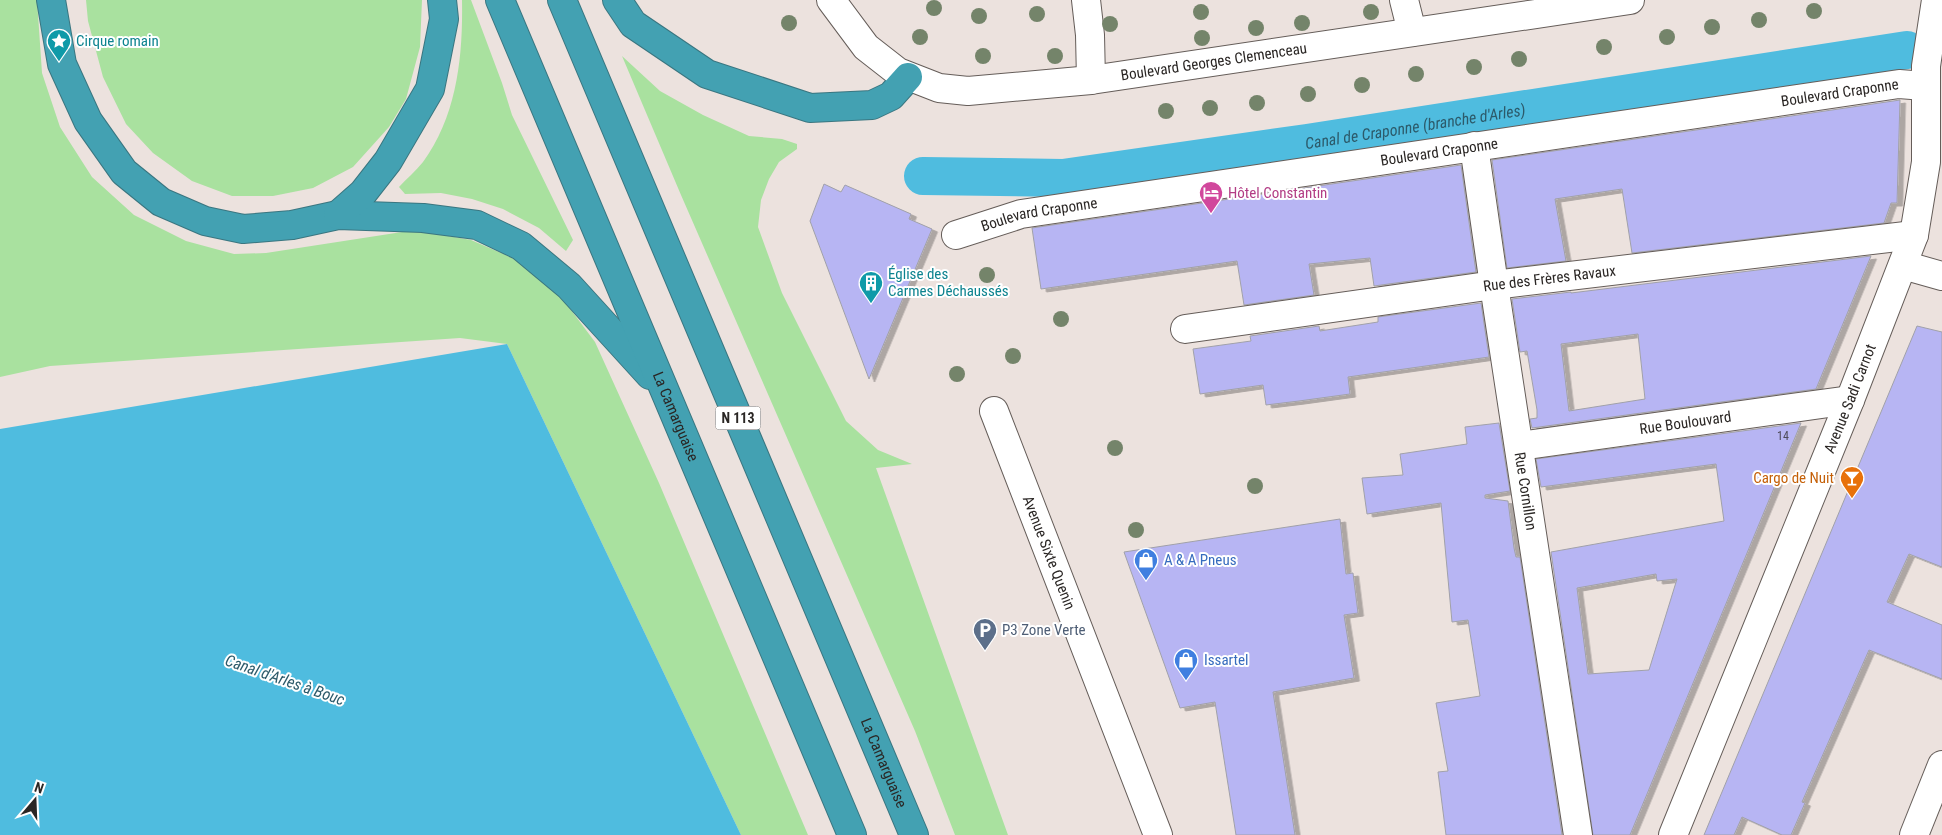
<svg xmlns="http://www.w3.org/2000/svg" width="1942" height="835" viewBox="0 0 1942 835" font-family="'Roboto Condensed',sans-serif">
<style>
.green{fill:#a9e19f}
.water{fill:#4fbcdf}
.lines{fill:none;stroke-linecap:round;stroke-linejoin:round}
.canal{stroke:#4fbcdf;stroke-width:38}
.building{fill:#b7b5f3;stroke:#a1a1a9;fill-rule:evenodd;filter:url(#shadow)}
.street-casing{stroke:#655d59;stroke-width:30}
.secondary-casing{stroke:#655d59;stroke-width:30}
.highway-casing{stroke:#3a7680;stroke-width:30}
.street{stroke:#fff;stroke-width:28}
.secondary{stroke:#fff;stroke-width:28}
.highway{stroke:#43a1b2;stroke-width:28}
.tree{fill:#74846a}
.labels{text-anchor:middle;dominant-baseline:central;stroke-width:4;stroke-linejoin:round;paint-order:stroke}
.number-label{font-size:12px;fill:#4d4a58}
.shield{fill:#fff;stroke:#6a6766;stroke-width:1}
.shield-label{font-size:14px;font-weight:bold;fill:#2a2624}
.culture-label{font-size:15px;fill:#0d838f;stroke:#fff;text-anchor:start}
.street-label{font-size:15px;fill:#2a2624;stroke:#fff}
.hotel-label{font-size:15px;fill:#b23c85;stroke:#fff;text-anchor:start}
.food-label{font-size:15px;fill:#c56008;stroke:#fff;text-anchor:end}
.shop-label{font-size:15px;fill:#366cbe;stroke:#fff;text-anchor:start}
.service-label{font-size:15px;fill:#4e5e75;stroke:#fff;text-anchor:start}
.water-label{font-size:16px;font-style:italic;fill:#2c5a6a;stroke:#fff}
</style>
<defs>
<filter id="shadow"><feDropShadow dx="5.5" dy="3" stdDeviation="0" flood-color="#0004"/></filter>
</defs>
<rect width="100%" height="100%" fill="#ece2de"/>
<path class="green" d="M0,0H37L42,73L60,127L92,177L134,215L186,241L234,254L266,253L415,230L471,240L515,259L559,294L595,342L659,483L808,835H741L507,344L460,338L50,366L0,377Z
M86,0H422L420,47L406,99L389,127L353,167L313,188L273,196H232L192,181L153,153L126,124L103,77L88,21Z
M462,0H471L502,83L512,115L573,240L566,251L539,228L503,209L472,199L441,193L405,194L399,187C406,179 416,171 423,162C457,115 463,57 462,0Z
M622,56L660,91L703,115L749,136L782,139L797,144V149L779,162L769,179L761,200L758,227L782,293L846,421L878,450L912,464L876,468L1008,835H955L915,731L681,195Z"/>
<path class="water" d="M507,344L741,835H0V429Z"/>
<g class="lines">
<path class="canal" id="s1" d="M923,176L1063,178L1307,143L1907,50"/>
</g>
<path class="building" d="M1900,100L1897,203H1891L1884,223L1632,253L1622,189L1555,199L1566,261L1507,268L1492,160Z
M1461,165L1476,272L1374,286L1370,258L1309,264L1314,295L1244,305L1237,261L1041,289L1032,228Z
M824,184L841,192L845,185L911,214L909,219L932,229L869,379L810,221Z
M1871,256L1816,389L1532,428L1530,419L1537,418V410L1527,351L1520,352L1512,299L1571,292V293ZM1638,334L1645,399L1569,411L1561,344Z
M1481,303L1489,357L1348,377L1350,394L1299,401L1266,405L1263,385L1200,394L1193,349L1251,341L1250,336L1319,326L1320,331L1378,322V317Z
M1917,326L1942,332V567L1909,554L1887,602L1942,625V679L1869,650L1802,802L1805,803L1791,835H1782L1742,817L1734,835H1704Z
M1499,423L1510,491L1485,495V498L1508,501L1514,548L1516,557H1520L1562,835H1446L1438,772L1448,771L1436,703L1480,696L1468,620L1452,622L1441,503L1367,514L1362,478L1403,475L1400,454L1467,444L1465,427Z
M1801,423L1630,835H1593L1551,552L1724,521L1716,464L1541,487L1536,459ZM1656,574L1657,581L1677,579L1649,670L1588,674L1577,588Z
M1340,519L1346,574L1353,573L1358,613L1344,615L1354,678L1273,692L1295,835H1236L1215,702L1180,708L1124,552Z"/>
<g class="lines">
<g class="street-casing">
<g id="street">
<path d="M1086,0L1090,35L1091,80"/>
<path d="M1404,0L1412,32"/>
<path id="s2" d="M1474,146L1494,285L1578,835"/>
<path id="s3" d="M956,235L1021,214L1899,84L1925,86"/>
<path d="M1903,265L1942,276"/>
<path id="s4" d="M1185,329L1494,285L1914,235"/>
<path id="s5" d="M994,411L1158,835"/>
<path id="s6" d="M1519,446L1850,400"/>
<path d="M1914,835L1942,765"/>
</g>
</g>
<g class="secondary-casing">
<g id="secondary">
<path id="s7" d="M831,0L866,47L898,72L939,88L968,91L1091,80L1630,0"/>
<path id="s8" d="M1673,835L1850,400L1914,235L1926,162V66L1936,0"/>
</g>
</g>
<g class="highway-casing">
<g id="highway">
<path d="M51,0L62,64L88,121L124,172L161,202L205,221L243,229L292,225L338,215L423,218L477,225L521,246L569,286L650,375"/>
<path id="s9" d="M500,0L852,835"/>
<path id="s10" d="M562,0L914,835"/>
<path d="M617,0L633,24L707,74L810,108L872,105L891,96L908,77"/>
<path d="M338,215L363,193L388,161L430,89L444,19L442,0"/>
</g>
</g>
<use href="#street" class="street"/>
<use href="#secondary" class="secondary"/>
<use href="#highway" class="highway"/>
</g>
<g class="tree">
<circle cx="934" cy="8" r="8"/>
<circle cx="1814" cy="11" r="8"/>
<circle cx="1201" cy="12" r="8"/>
<circle cx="1371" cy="12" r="8"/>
<circle cx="1037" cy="14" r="8"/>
<circle cx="979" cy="16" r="8"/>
<circle cx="1759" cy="20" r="8"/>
<circle cx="789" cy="23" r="8"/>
<circle cx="1302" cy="23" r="8"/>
<circle cx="1110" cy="24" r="8"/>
<circle cx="1712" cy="27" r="8"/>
<circle cx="1256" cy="28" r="8"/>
<circle cx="920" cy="37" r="8"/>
<circle cx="1667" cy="37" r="8"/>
<circle cx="1202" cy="38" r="8"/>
<circle cx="1604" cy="47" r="8"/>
<circle cx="983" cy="56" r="8"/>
<circle cx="1055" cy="56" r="8"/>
<circle cx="1519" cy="59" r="8"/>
<circle cx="1474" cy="67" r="8"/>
<circle cx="1416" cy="74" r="8"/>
<circle cx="1362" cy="85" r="8"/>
<circle cx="1308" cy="94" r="8"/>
<circle cx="1257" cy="103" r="8"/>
<circle cx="1210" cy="108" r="8"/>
<circle cx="1166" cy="111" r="8"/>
<circle cx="987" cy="275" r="8"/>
<circle cx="1061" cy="319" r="8"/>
<circle cx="1013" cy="356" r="8"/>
<circle cx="957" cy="374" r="8"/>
<circle cx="1115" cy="448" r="8"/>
<circle cx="1255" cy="486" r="8"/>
<circle cx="1136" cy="530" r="8"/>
</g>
<defs>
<g id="sight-pin" transform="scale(1.25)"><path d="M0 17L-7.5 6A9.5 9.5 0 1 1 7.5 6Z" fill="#0f9aa8" stroke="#fff"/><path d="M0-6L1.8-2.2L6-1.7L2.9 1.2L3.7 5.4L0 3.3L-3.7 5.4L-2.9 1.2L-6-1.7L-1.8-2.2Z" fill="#fff"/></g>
<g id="hotel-pin" transform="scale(1.25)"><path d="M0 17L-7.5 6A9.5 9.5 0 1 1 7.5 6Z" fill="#d1479c" stroke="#fff"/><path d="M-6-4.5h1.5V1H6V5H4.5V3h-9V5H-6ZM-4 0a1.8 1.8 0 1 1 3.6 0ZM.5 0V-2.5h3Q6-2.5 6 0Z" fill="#fff"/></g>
<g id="building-pin" transform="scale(1.25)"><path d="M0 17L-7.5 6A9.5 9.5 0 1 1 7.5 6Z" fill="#0f9aa8" stroke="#fff"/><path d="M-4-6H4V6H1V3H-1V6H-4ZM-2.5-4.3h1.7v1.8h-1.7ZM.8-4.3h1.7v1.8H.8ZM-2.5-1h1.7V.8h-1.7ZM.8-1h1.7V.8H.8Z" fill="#fff"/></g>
<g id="bar-pin" transform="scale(1.25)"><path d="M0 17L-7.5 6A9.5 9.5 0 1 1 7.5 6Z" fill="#e8710a" stroke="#fff"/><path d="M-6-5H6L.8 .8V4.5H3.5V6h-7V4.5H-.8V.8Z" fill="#fff"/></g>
<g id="shop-pin" transform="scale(1.25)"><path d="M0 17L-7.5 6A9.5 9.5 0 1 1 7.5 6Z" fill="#3f7fe0" stroke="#fff"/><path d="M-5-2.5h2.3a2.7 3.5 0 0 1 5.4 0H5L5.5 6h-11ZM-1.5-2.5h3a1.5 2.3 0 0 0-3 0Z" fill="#fff"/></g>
<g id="parking-pin" transform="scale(1.25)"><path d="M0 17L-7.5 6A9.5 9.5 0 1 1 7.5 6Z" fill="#5c6f8a" stroke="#fff"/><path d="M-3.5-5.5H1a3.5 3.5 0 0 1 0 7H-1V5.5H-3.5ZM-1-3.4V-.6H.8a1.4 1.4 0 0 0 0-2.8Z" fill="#fff"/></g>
</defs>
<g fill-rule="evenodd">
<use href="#sight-pin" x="59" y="41"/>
<use href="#hotel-pin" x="1211" y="193"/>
<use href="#building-pin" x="871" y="283"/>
<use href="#bar-pin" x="1852" y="478"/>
<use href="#shop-pin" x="1146" y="560"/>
<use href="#parking-pin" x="985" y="630"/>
<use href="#shop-pin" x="1186" y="660"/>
</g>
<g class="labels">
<g class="number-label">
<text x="1783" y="436">14</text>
</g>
<rect class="shield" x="715.5" y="406.5" width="45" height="23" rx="4"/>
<g class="shield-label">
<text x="738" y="418">N 113</text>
</g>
<g class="culture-label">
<text x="76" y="41">Cirque romain</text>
<text x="888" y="274">Église des<tspan x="888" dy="17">Carmes Déchaussés</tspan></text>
</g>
<g class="street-label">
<text stroke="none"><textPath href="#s7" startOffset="420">Boulevard Georges Clemenceau</textPath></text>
<text stroke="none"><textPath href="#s3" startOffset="896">Boulevard Craponne</textPath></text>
<text stroke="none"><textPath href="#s3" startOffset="491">Boulevard Craponne</textPath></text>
<text stroke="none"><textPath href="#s3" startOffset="86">Boulevard Craponne</textPath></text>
<text stroke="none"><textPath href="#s4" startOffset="368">Rue des Frères Ravaux</textPath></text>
<text stroke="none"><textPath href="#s8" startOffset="471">Avenue Sadi Carnot</textPath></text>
<text stroke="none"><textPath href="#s9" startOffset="452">La Camarguaise</textPath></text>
<text stroke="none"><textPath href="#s6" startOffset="168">Rue Boulouvard</textPath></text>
<text stroke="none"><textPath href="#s2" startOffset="349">Rue Cornillon</textPath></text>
<text stroke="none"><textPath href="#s5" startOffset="152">Avenue Sixte Quenin</textPath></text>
<text stroke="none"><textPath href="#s10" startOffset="828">La Camarguaise</textPath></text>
</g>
<g class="hotel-label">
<text x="1228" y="193">Hôtel Constantin</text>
</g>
<g class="food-label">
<text x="1834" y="478">Cargo de Nuit</text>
</g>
<g class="shop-label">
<text x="1164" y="560">A &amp; A Pneus</text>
<text x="1204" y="660">Issartel</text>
</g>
<g class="service-label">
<text x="1002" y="630">P3 Zone Verte</text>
</g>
<g class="water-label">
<text stroke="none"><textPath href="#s1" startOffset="496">Canal de Craponne (branche d'Arles)</textPath></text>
<text transform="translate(285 680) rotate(19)">Canal d'Arles à Bouc</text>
</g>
</g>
<g transform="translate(35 800) rotate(19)" stroke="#ffffff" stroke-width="4" paint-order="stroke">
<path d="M0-4L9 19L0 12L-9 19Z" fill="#2a2624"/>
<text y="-8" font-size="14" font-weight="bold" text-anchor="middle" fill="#2a2624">N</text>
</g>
</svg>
